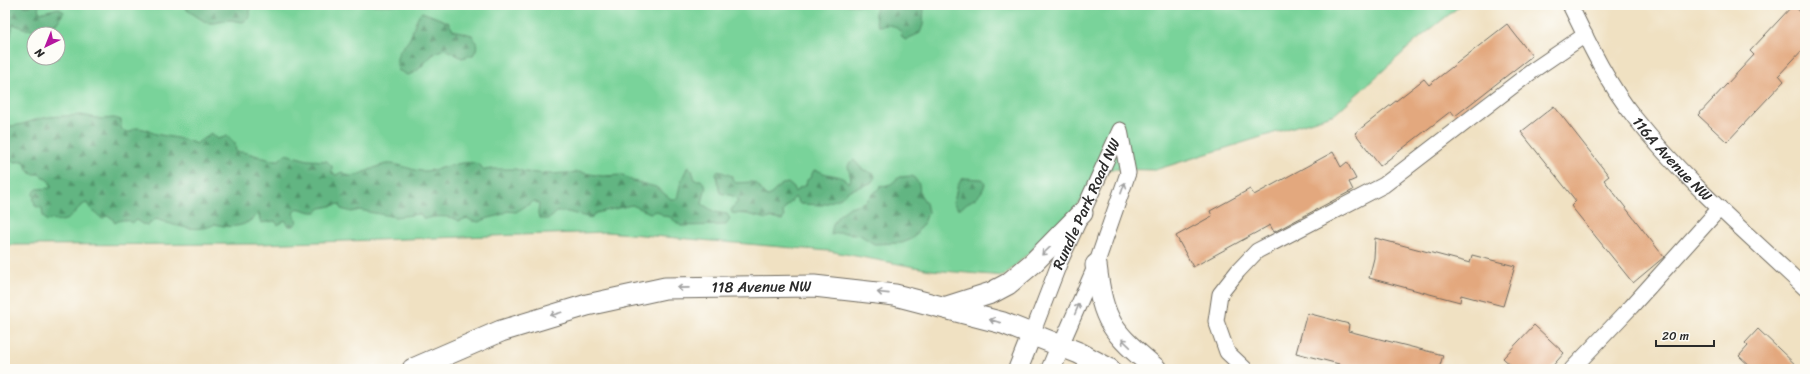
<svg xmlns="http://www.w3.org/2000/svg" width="1810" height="374" viewBox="0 0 1810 374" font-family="Sriracha,sans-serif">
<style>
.grass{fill:#79d39a;stroke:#527f62;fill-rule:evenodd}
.forest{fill:url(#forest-firs);stroke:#467056}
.building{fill:#e3a87e}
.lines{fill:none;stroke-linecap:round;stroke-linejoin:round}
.minor-casing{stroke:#706b60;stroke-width:17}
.tertiary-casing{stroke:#706b60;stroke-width:21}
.secondary-casing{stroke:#706b60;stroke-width:23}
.minor{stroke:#fff;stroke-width:15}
.tertiary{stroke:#fff;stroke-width:19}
.secondary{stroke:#fff;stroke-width:21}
.oneway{stroke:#a0a0a0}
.labels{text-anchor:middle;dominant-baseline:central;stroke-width:3;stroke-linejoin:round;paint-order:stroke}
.street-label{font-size:15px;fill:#2b2b2b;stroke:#fdfcf7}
</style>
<defs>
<pattern id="forest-firs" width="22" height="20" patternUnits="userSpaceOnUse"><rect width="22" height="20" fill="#62b582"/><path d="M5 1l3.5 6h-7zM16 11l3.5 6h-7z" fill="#51936b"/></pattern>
</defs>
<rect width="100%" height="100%" fill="#fdfcf7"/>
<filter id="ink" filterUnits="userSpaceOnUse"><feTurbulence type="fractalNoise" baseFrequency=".025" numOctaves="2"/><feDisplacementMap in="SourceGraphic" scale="8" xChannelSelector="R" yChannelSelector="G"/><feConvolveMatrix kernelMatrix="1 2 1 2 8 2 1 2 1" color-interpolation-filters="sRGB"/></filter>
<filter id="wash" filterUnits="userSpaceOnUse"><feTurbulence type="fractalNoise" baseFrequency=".012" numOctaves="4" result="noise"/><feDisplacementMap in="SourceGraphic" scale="16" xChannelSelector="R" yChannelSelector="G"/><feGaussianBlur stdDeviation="0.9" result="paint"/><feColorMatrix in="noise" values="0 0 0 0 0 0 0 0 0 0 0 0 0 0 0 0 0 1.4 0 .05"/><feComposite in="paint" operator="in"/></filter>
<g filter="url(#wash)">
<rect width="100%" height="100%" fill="#f0e1c2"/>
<path class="grass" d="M5,5H1461L1417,40L1335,114L1155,170L1109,169L1065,219L1004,276L931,270L829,251L607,232L259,244L5,245ZM34,34H58V58H34Z"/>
<path class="forest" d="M5,5H40L38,8L40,13L58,8L64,12L56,24L41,25L36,30L26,29L13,24L10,40H5Z
M186,5H243L250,8V17L243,22L230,20L215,23H207L187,10Z
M878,5H924L923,25L920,33L905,40L901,35L902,33C892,23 891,25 878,26C875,18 873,13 878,5Z
M422,12L448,22L453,30L472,35C477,43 479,47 473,55L462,58L445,49C424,55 425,71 407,75L398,70C397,65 396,60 398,55C399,49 406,45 409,40C415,30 413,20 422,12Z
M81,115L102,119L114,118L121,120V128L125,132H130L135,128C146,128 147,131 156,134C169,137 183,138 196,144L211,133L218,139L227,136L235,143L236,152C252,151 263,161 279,160L285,154L308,160L327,161L332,166V173L336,175L342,172C344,173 347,176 350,176C357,177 377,165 387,164C401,163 412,172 426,171C444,169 461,159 479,164L484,170L492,169H516L525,172L552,174L578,172L602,176L623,175L633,181L656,187L671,199H677L681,181L688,166L692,170L695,180H701L706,186L702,204L715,212L727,214L730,219L726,225L681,226L670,217L664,216L657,211L650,213L632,205L596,213L591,218L568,212H557C551,218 548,221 539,218L538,213L539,204L534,201L516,212L507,211C499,218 489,216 480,222L472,221L467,218L459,221C451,215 433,216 424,219L420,214L395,217L359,210L352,212L341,209L340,204L321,208L316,212H311L297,208L293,213L297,221L294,226H289L285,220L278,225L275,221L261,223L258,213C248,227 231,229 215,224C199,234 172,225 156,219L148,225L142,224L136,220L132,223C126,219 121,219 115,223L111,217L106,216L102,219C96,212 91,212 87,203C73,207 72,227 52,219L47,221L43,216L42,208L35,206L33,193L37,189L51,188L50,182L39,174H32L27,169L24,161L15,162L5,159V126C22,127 32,119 49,117C59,116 70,116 81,115Z
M854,160L862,169L874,174L875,177L871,183L848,191L841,198L822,205L800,204L795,197L783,211L784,218L782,220L770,218L767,219L747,214L732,213L731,210L738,201L733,196L720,193L716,173L719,171L732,176V180L736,183L752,182L757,184L765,195L769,196L782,184L788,183L793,187L795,192L799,188L806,185L807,180L810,178L814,170C819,170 822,173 827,174C836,176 842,176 849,183L851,179L848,166L850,162Z
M913,176L919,184L920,194L926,203L928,212L925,221L912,239L902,243L874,244L860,235L846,233H838L831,235L833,224L838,216L850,207L865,202L880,187L891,184L899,177Z
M964,178L982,179L985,183C983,193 977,198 969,202C964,204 964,208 958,209L953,203C958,194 954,184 964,178Z"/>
<g id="blocks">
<path class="building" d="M1793,5L1805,16V47L1779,75L1784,81L1727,142L1698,115L1754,55L1750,51Z
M1507,24L1532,56L1455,116L1451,111L1380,166L1355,133L1424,79L1429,85Z
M1554,106L1609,176L1604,180L1664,257L1633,283L1571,206L1576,201L1521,132Z
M1333,152L1341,167L1347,162L1356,179L1349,182L1353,190L1274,232L1270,225L1193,267L1176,236L1212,216L1210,211L1250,189L1254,195Z
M1375,238L1470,263L1472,255L1515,266L1503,306L1461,295L1460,302L1369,278L1374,258Z
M1307,313L1349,324L1348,331L1443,355L1439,369H1338L1339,364L1296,353Z
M1534,325L1564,353L1550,369H1515L1503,358Z
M1758,329L1800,369H1753L1739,356L1748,346L1745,343Z"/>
</g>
</g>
<g filter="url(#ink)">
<use href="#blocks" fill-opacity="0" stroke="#706b60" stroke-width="1"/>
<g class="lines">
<g class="minor-casing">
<g id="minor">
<path id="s1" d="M1570,5C1589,44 1608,84 1635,118C1685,181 1747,233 1805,288"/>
<path id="s2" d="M1032,334L1059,264L1120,130L1128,173L1096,265L1061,345"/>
<path d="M1245,369L1227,352L1216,321L1220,294L1238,271L1257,251L1384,185L1535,69L1585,35"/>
<path d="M1572,369L1631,307L1720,208"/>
</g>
</g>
<g class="tertiary-casing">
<path id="tertiary" d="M1018,369L1032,334
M1051,369L1061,345"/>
</g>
<g class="secondary-casing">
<g id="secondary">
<path d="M1096,265C1103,323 1112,332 1156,369"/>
<path d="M947,307L991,293L1008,284L1033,263L1082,213"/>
<path id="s3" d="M413,369L501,331L587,305L665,288L814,286L895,295L1003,323L1079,353L1109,369"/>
</g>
</g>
<use href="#minor" class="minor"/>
<use href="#tertiary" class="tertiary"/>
<use href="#secondary" class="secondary"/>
</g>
<defs><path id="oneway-shaft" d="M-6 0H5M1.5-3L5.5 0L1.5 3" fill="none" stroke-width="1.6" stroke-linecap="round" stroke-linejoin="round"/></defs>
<g class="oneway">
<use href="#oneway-shaft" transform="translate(1123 188) rotate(-70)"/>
<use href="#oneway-shaft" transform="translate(1046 251) rotate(136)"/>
<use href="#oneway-shaft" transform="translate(683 288) rotate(179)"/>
<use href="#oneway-shaft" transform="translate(883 293) rotate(-174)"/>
<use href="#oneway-shaft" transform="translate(1077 309) rotate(-67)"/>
<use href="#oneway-shaft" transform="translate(556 314) rotate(163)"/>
<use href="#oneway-shaft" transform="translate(995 321) rotate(-164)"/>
<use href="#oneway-shaft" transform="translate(1126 343) rotate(-136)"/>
</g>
</g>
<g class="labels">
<g class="street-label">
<text stroke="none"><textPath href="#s1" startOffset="186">116A Avenue NW</textPath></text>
<text stroke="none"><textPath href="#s2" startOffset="141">Rundle Park Road NW</textPath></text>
<text stroke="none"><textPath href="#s3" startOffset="362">118 Avenue NW</textPath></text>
</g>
</g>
<rect width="1810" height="374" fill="none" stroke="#fdfcf7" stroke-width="20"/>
<g transform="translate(46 46) rotate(223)"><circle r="19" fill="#fdfcf7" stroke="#a9a8a5"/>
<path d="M0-3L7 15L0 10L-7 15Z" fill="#b5179e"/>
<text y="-6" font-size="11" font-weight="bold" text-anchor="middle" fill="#2b2b2b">N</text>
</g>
<path d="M1656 340v6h58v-6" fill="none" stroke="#2b2b2b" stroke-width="2"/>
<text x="1662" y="340" font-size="12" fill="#2b2b2b" stroke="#fdfcf7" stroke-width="3" paint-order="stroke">20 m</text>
</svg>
